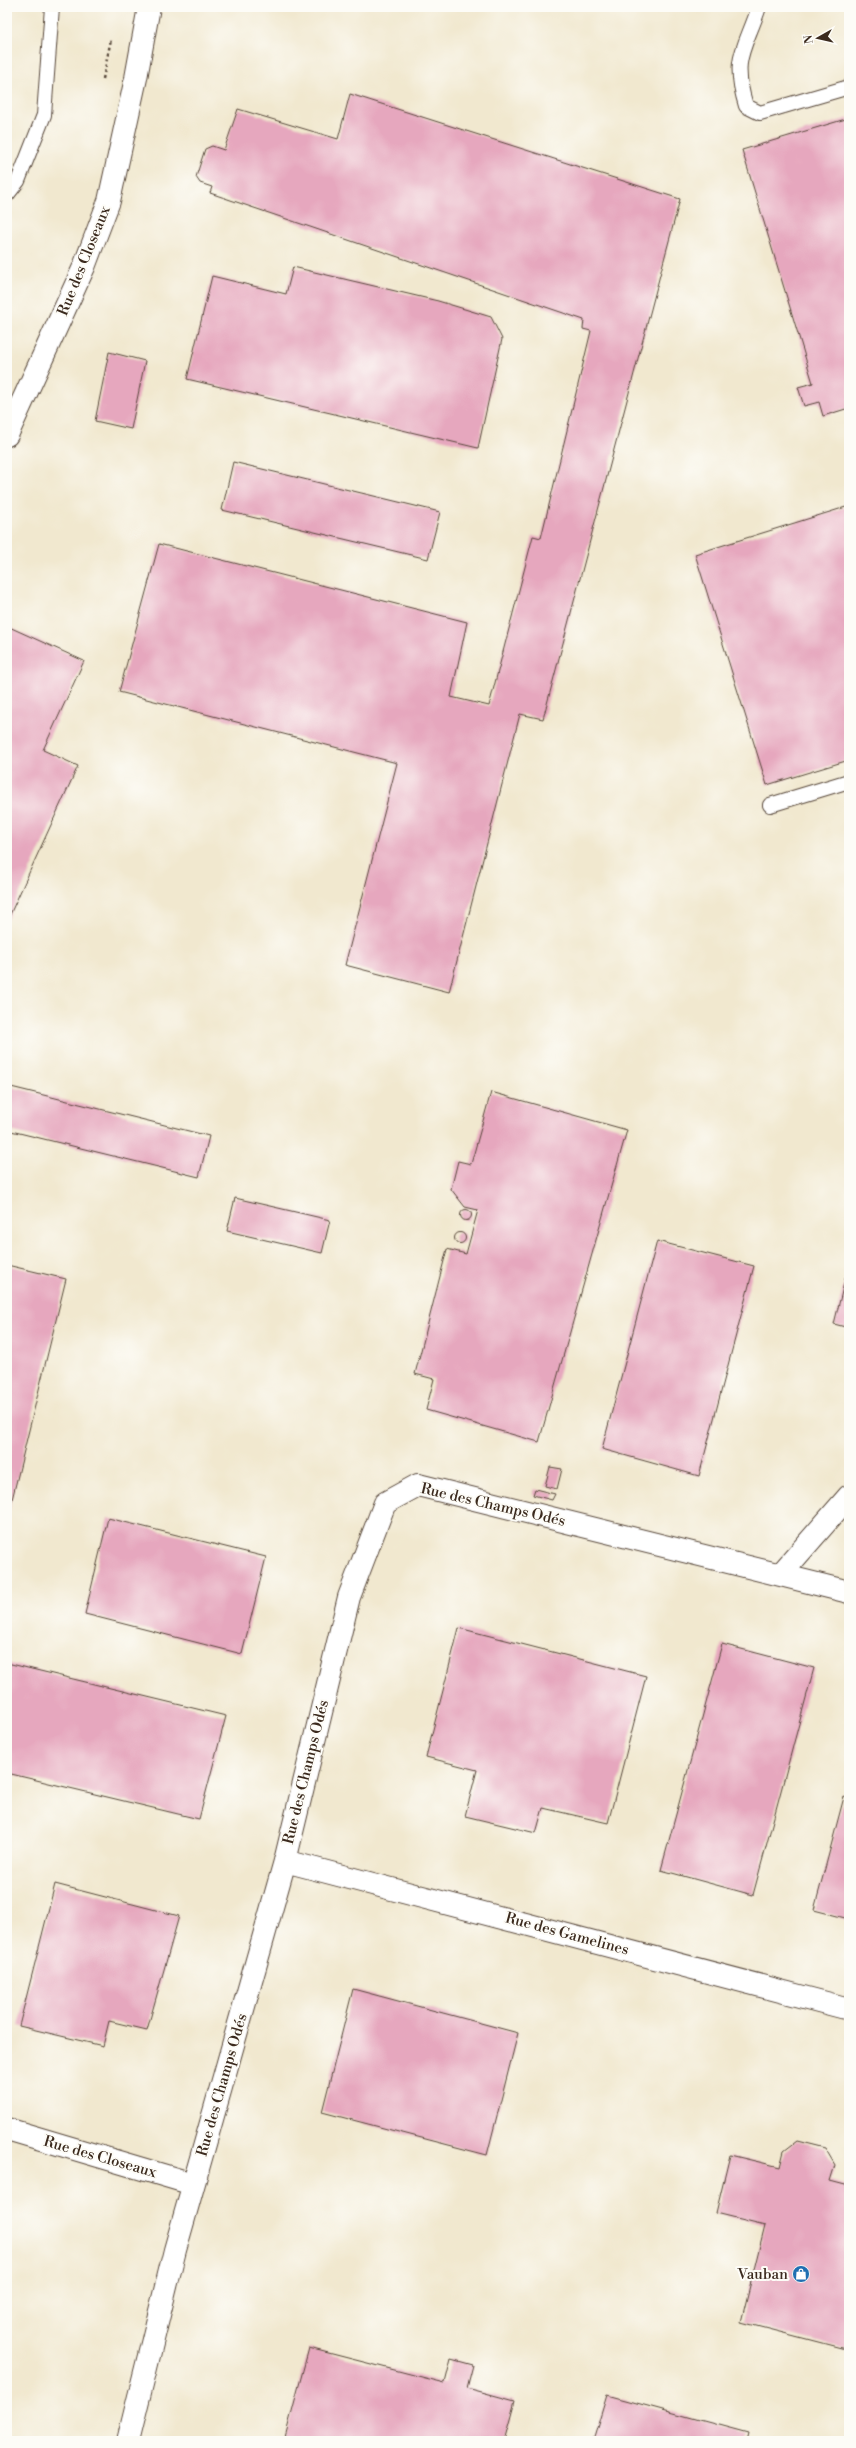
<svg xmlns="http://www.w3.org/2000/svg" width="856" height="2448" viewBox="0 0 856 2448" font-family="'Libre Bodoni',serif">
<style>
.building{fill:#e6a7be}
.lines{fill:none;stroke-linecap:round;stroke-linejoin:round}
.service-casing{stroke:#564639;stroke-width:16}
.minor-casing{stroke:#564639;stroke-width:24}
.path{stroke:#564639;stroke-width:2.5;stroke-dasharray:3 3;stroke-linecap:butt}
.service{stroke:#fff;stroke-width:14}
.minor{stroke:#fff;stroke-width:22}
.labels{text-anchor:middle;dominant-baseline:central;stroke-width:4;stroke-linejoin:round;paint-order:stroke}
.street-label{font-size:15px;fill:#3b2a1e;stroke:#fdfcf7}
.poi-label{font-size:15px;fill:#3b2a1e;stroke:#fdfcf7;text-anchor:end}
</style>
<rect width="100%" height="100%" fill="#fdfcf7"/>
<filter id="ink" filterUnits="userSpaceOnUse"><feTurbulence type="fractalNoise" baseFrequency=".025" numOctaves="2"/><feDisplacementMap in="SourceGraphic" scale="8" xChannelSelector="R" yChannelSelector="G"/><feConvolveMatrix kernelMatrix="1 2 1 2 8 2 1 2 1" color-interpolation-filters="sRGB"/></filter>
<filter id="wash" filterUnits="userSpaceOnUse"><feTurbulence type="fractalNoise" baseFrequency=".012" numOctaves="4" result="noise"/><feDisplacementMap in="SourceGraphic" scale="16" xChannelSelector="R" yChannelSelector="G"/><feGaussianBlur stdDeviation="0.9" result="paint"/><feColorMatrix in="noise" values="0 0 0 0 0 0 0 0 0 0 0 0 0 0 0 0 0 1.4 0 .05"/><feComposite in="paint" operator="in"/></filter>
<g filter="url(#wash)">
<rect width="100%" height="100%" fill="#f1e8cf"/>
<g id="blocks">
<path class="building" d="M350,94L680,199L543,719L520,714L449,992L345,965L397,763L119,692L159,544L467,622L451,697L489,706L533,536L541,538L591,331L583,329L584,320L210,193L212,187L200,183L196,177L205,149L212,146L224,150L238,109L338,139Z
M849,118V408L823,416L819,402L804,406L798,387L813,383L742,150Z
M293,267L438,301L491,317L502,339L478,448L187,379L212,276L286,294Z
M109,352L145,361L131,429L95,421Z
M233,462L440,512L428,559L222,510Z
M849,506V760L767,785L695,554Z
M7,626L84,661L43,750L78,766L7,921Z
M7,1086L209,1136L199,1177L7,1130Z
M491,1092L627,1130L539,1442L426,1410L434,1379L415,1374L447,1249L466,1254L478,1210L465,1207L451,1189L458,1161L471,1164Z
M235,1198L330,1220L322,1253L227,1231Z
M460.5 1215a5.5 5.5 0 1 1 11 0a5.5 5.5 0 1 1-11 0Z
M454.5 1238a5.5 5.5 0 1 1 11 0a5.5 5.5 0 1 1-11 0Z
M657,1241L754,1266L699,1476L602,1449Z
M7,1265L66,1279L8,1516H7Z
M848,1267H849V1328L834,1324Z
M550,1467L562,1469L557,1489L545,1486Z
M535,1489L555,1494L552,1500L533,1495Z
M108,1518L266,1557L242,1654L85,1614Z
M459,1628L646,1676L608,1823L543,1808L536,1833L465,1816L477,1770L426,1757Z
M722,1644L814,1668L753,1895L661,1870Z
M7,1663L226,1716L199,1819L7,1773Z
M844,1797L849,1799V1919L814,1910Z
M55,1884L179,1916L147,2030L109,2021L103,2046L19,2026Z
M353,1989L518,2033L487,2155L322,2112Z
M797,2141L825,2148L835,2165L830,2181L849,2186V2350L741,2322L765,2225L716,2213L730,2155L780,2167L784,2151Z
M309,2348L445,2383L451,2359L473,2365L467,2388L515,2401L504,2441H284Z
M607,2395L748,2433L746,2441H593Z"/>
</g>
</g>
<g filter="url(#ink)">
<use href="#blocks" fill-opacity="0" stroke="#564639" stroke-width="1"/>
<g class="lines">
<g class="service-casing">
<path id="service" d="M759,7C745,50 731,57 746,106L760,113L849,87
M7,195L18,181L44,115L52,7
M770,805L849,781"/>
</g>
<g class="minor-casing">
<path id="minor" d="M7,435L84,267L109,201L136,78L149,7
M780,1575L849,1496
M285,1861L849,2009
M7,2129L193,2184
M128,2441L175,2250L285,1861L349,1597L385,1503L418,1485L849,1592"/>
</g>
<path class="path" d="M103,79L111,39"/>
<use href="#service" class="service"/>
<use href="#minor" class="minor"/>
</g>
</g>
<defs>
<g id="shop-disc" transform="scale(0.9)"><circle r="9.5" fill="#1f6fb2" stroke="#fdfcf7"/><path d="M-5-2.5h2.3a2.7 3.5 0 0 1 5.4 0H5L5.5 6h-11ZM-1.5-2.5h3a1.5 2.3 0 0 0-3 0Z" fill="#fff"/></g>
</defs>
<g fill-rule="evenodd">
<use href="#shop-disc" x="801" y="2274"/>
</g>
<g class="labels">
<g class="street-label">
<text transform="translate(84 261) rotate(-68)">Rue des Closeaux</text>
<text transform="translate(493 1505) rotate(13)">Rue des Champs Odés</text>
<text transform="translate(306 1772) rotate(-76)">Rue des Champs Odés</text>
<text transform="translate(567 1934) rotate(15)">Rue des Gamelines</text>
<text transform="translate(222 2085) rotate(-74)">Rue des Champs Odés</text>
<text transform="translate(100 2157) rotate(16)">Rue des Closeaux</text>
</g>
<g class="poi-label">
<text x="788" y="2274">Vauban</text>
</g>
</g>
<rect width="856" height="2448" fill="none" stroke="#fdfcf7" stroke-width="24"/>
<g transform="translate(818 38) rotate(262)" stroke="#fdfcf7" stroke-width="3" paint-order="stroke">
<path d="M0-3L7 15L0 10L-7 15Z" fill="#3b2a1e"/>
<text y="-6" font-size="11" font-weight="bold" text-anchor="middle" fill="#3b2a1e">N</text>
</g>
</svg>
